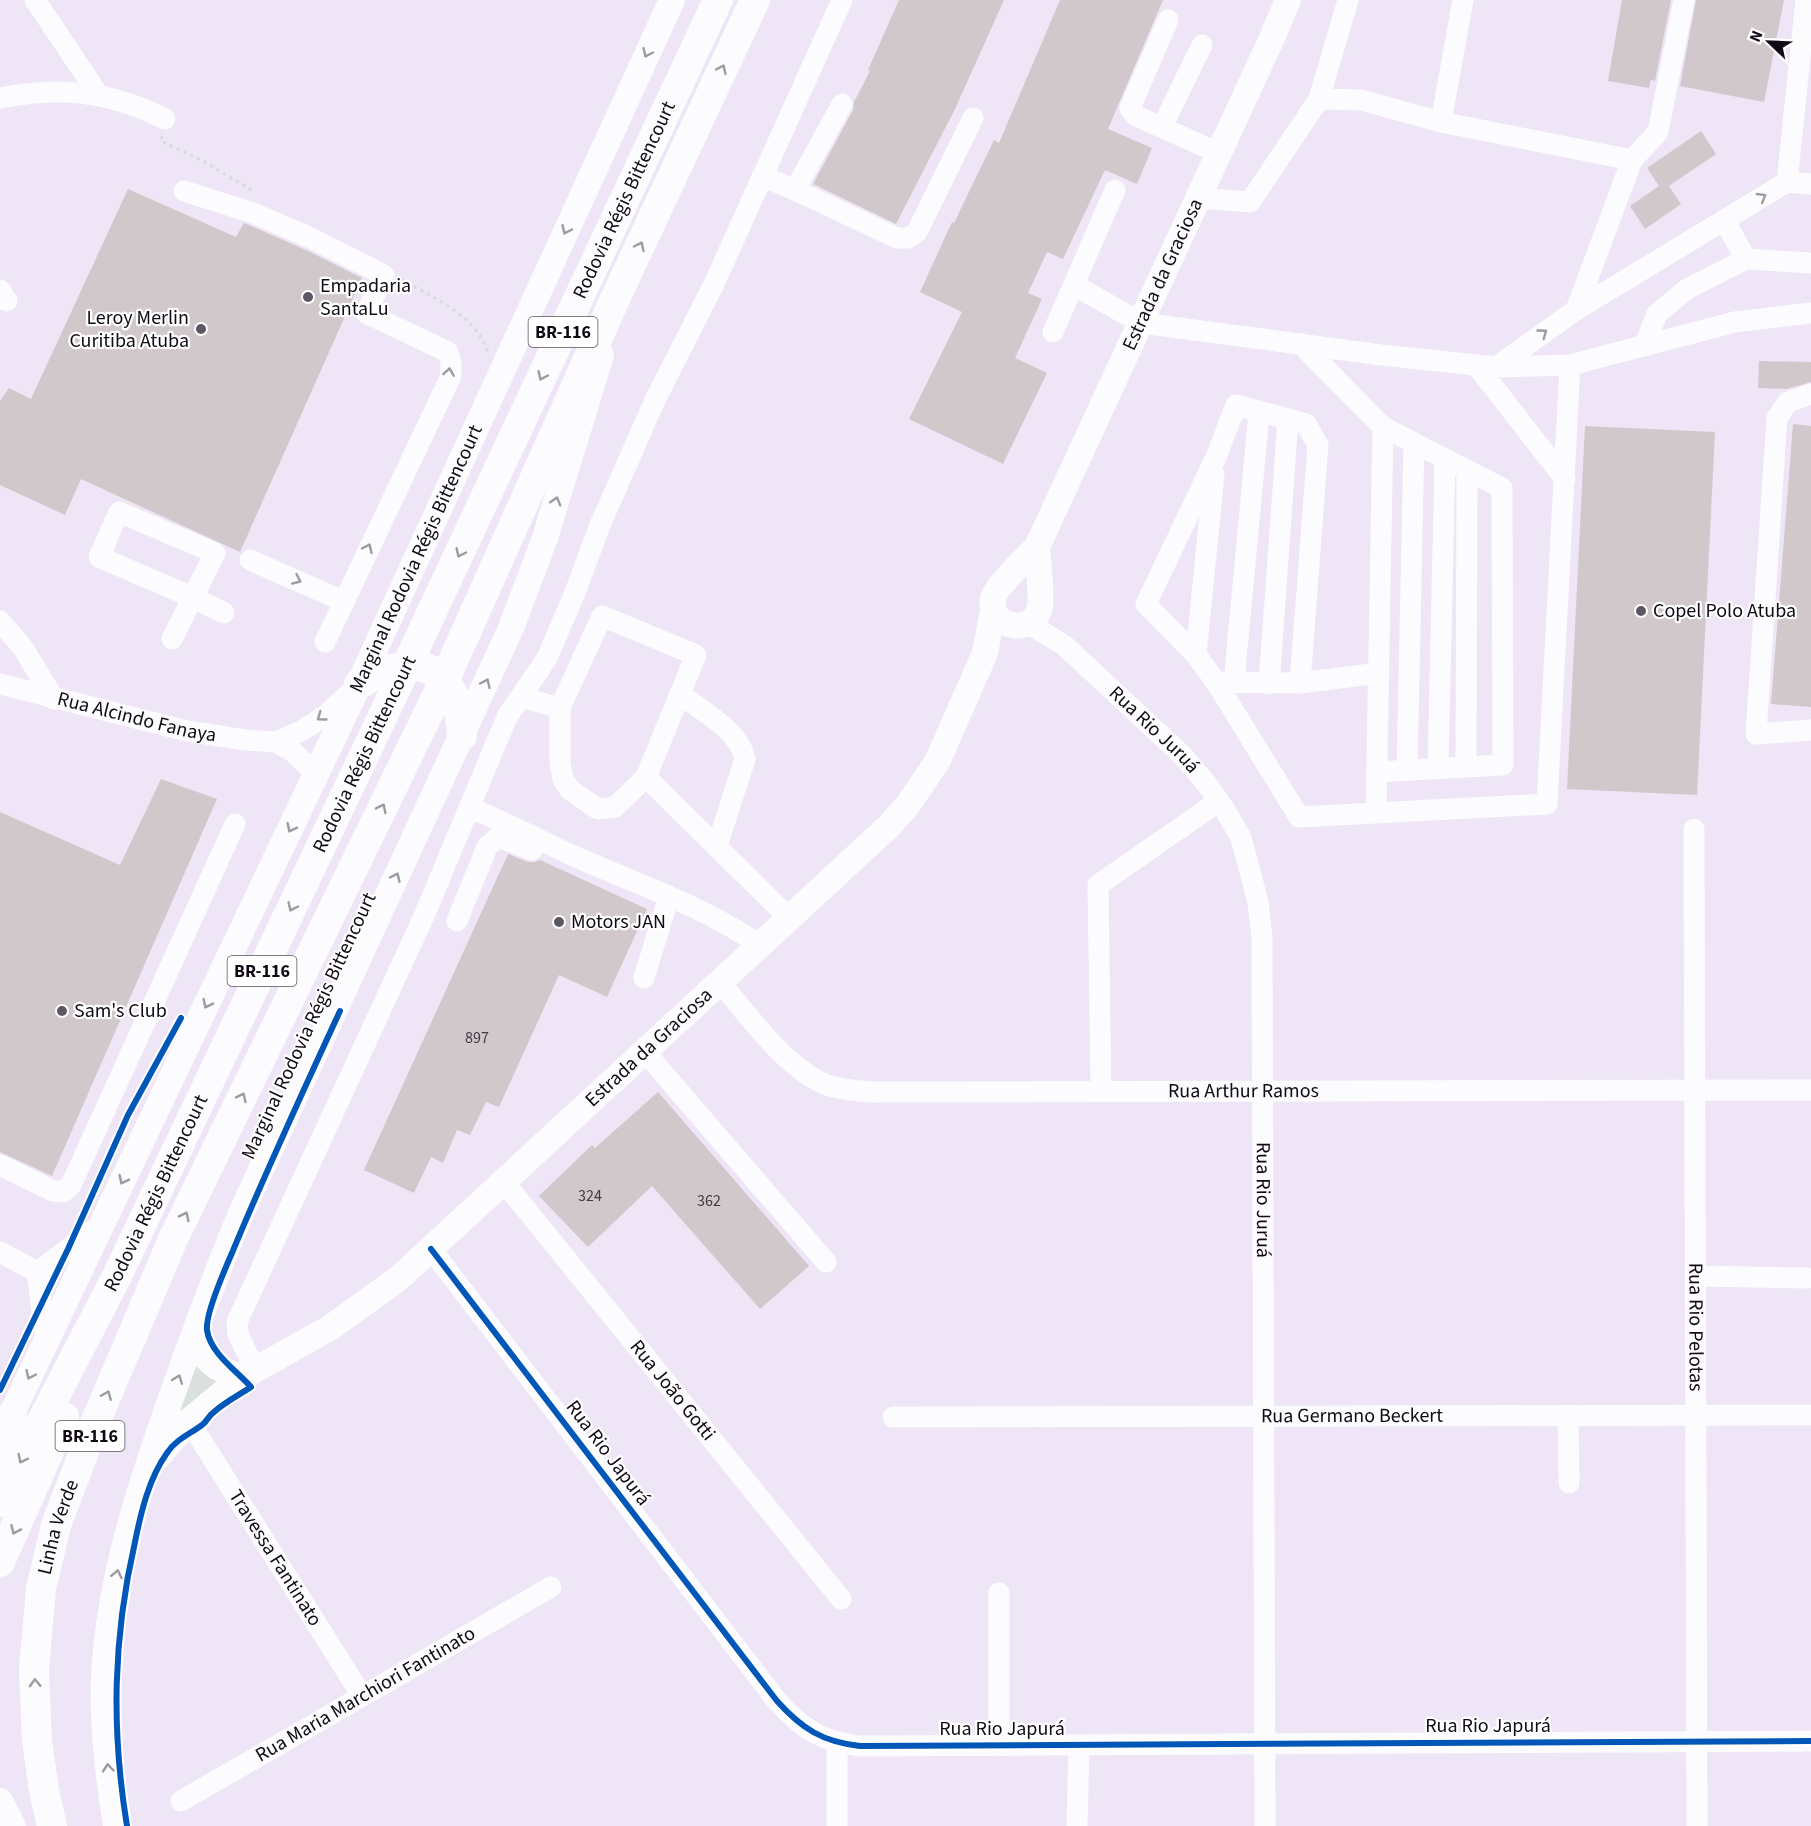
<svg xmlns="http://www.w3.org/2000/svg" width="1811" height="1826" viewBox="0 0 1811 1826" font-family="'Source Sans 3',sans-serif">
<style>
.green{fill:#dae0db}
.building{fill:#d1c8cc}
.lines{fill:none;stroke-linecap:round;stroke-linejoin:round}
.path{stroke:#dbd8dd;stroke-width:3;stroke-dasharray:3 4.5;stroke-linecap:butt}
.minor{stroke:#fcfbfe;stroke-width:21}
.major{stroke:#fcfbfe;stroke-width:26}
.highway{stroke:#fcfbfe;stroke-width:30}
.cycleway-casing{stroke:#fff;stroke-width:10}
.cycleway{stroke:#0057b8;stroke-width:6}
.oneway{stroke:#9d9ba0}
.poi-dot{fill:#5d5763;stroke:#fff;stroke-width:2}
.labels{text-anchor:middle;dominant-baseline:central;stroke-width:4.5;stroke-linejoin:round;paint-order:stroke}
.number-label{font-size:16px;fill:#403a42}
.shield{fill:#fff;stroke:#57545a;stroke-width:1.5}
.shield-label{font-size:18px;font-weight:bold;fill:#0f0a14}
.street-label{font-size:20px;fill:#0f0a14;stroke:#fff}
.poi-label{font-size:20px;fill:#0f0a14;stroke:#fff;text-anchor:start}
</style>
<rect width="100%" height="100%" fill="#eee5f6"/>
<path class="green" d="M197,1356L226,1380L171,1429Z"/>
<path class="building" d="M899,0H1004L955,109L896,224L813,184L853,110L854,102L870,71L868,70Z
M1060,0H1163L1108,129L1152,148L1137,184L1105,170L1063,259L1047,252L1028,293L1042,299L1015,358L1047,373L1003,464L909,419L962,312L920,292L952,222L954,223L994,140L999,143Z
M1622,0H1671L1655,81L1651,80L1649,88L1608,81Z
M1696,0H1784L1764,102L1680,86Z
M1701,131L1716,154L1669,186L1681,204L1645,229L1630,206L1659,186L1647,168Z
M128,189L236,237L244,223L249,225L306,250L362,278L240,552L81,479L65,515L0,485V401L9,388L31,399Z
M1759,361L1811,362V382L1787,389L1758,388Z
M1793,424L1811,426V707L1771,704Z
M1585,426L1715,432L1697,795L1567,789Z
M161,779L217,799L52,1176L0,1152V812L120,865Z
M508,854L528,862H535L540,860L647,909L607,997L559,975L499,1107L486,1102L470,1135L457,1130L443,1163L431,1157L414,1193L364,1170Z
M658,1092L809,1266L760,1309L652,1186L588,1247L539,1196L592,1145L595,1148Z"/>
<g class="lines">
<path class="path" d="M162,136L161,141L201,160L253,191
M401,279C433,298 475,314 488,352"/>
<g class="minor">
<path d="M35,0L98,94"/>
<path d="M1463,0L1441,122L1632,160L1576,310"/>
<path d="M1168,20L1130,108L1136,116L1219,153"/>
<path d="M0,98C60,86 110,91 165,119"/>
<path d="M1319,99L1348,0"/>
<path d="M1162,127L1202,45"/>
<path d="M1632,160L1658,132L1684,0"/>
<path d="M762,176L795,190L842,104"/>
<path d="M1787,182L1811,184"/>
<path d="M795,190L897,238H908L917,232L973,118"/>
<path d="M184,191L253,213L311,238L384,275L366,313L448,352L451,362V376L325,642"/>
<path d="M1199,198L1250,202L1319,99L1361,100L1441,122"/>
<path d="M1724,220L1746,259"/>
<path d="M1074,285L1141,323L1381,355L1496,367L1570,365L1735,322L1811,313"/>
<path d="M0,290L7,301"/>
<path d="M1053,332L1115,190"/>
<path d="M1301,344L1383,427L1376,813"/>
<path d="M1644,346L1657,314L1687,289L1746,259L1811,263"/>
<path d="M1477,366L1565,479"/>
<path d="M1496,367L1576,310L1787,182L1806,0"/>
<path d="M1811,394L1788,402L1777,418L1756,734L1811,730"/>
<path d="M250,560L343,601"/>
<path d="M0,621L23,648L54,699"/>
<path id="s1" d="M1028,623L1065,646L1182,755L1206,783L1225,810L1241,838L1258,902L1262,937L1265,1826"/>
<path d="M172,639L215,553L119,512L99,557L194,598L224,613"/>
<path d="M1196,655L1214,474"/>
<path d="M1379,673L1300,683L1216,682L1299,817L1547,804L1570,365"/>
<path d="M1216,682L1196,655L1146,604L1216,457L1236,405L1306,424L1318,445L1300,683"/>
<path d="M1234,682L1259,413"/>
<path id="s2" d="M0,684L187,731L245,740L276,742L303,730L326,715L354,689"/>
<path d="M1269,684L1288,419"/>
<path d="M680,694C702,711 740,731 745,759L717,846"/>
<path d="M521,697L560,708L602,616L696,655L646,777L615,807L598,809L570,790L563,779L560,763V708"/>
<path d="M276,742L292,751L317,775"/>
<path d="M1466,766L1467,470"/>
<path d="M1438,768L1445,459"/>
<path d="M1407,770L1414,443"/>
<path d="M1377,772L1503,765L1502,488L1383,427"/>
<path d="M646,777L789,918"/>
<path d="M470,808C509,823 545,844 583,860C643,886 706,908 760,945"/>
<path id="s3" d="M1694,829L1697,1826"/>
<path d="M457,921L487,847L498,837L532,850"/>
<path d="M644,978L669,896"/>
<path id="s4" d="M720,982C748,1015 786,1069 827,1085C841,1090 857,1091 872,1092L1811,1090"/>
<path d="M645,1052L826,1262"/>
<path d="M1101,1091L1098,885L1219,801"/>
<path d="M0,1165L53,1191L63,1192L71,1185L235,824"/>
<path id="s5" d="M504,1182L841,1599"/>
<path d="M431,1249L777,1701C802,1729 823,1742 860,1746L1811,1741"/>
<path d="M0,1252L37,1272"/>
<path d="M37,1272L102,1224"/>
<path d="M37,1272L46,1340"/>
<path d="M1696,1276L1807,1278"/>
<path d="M255,1370L238,1334L237,1322L424,916L507,717L547,658L574,595L600,525L655,400L714,284L842,0"/>
<path d="M1568,1415L1569,1483"/>
<path id="s6" d="M893,1417L1811,1415"/>
<path id="s7" d="M189,1421L362,1696"/>
<path d="M999,1593V1746"/>
<path d="M837,1743V1826"/>
<path id="s8" d="M181,1801L551,1587"/>
<path d="M1077,1826L1079,1745"/>
</g>
<g class="major">
<path id="s9" d="M1037,547C1038,563 1042,593 1040,607C1034,636 988,629 993,599C994,588 1027,558 1037,547L1272,38L1288,0"/>
<path d="M194,1334C202,1360 216,1370 242,1377"/>
<path id="s10" d="M3,1432L359,684L672,0"/>
<path id="s11" d="M156,1459L189,1421L242,1377L330,1328L399,1278L888,827L907,806L937,762L985,653L993,610"/>
<path d="M0,1801L13,1826"/>
<path d="M116,1826C108,1777 102,1726 104,1676C109,1579 139,1489 171,1398C193,1336 216,1273 242,1211L511,628L545,538L601,355"/>
</g>
<g class="highway">
<path d="M359,684C420,649 457,665 462,736"/>
<path d="M0,1452L12,1415"/>
<path id="s12" d="M0,1502L117,1276L407,665L718,0"/>
<path d="M0,1562L64,1417"/>
<path id="s13" d="M52,1826L44,1790L37,1741L34,1669L41,1589L56,1525L95,1423L174,1237L445,679L615,299L755,0"/>
</g>
<g class="cycleway-casing">
<path id="cycleway" d="M431,1249L777,1701C802,1729 823,1742 860,1746L1811,1741
M0,1390L68,1249L128,1115L181,1018
M127,1826C111,1728 113,1638 135,1542C141,1512 149,1478 167,1453C175,1440 190,1434 202,1425C207,1422 208,1416 214,1412C225,1402 239,1395 251,1387C237,1371 210,1353 207,1330C205,1314 225,1269 232,1253C266,1171 303,1091 340,1011"/>
</g>
<use href="#cycleway" class="cycleway"/>
</g>
<defs><path id="oneway-chevron" d="M-2-3.5L2.5 0L-2 3.5" fill="none" stroke-width="1.6" stroke-linecap="round" stroke-linejoin="round" transform="scale(1.5)"/></defs>
<g class="oneway">
<use href="#oneway-chevron" transform="translate(647 53) rotate(115)"/>
<use href="#oneway-chevron" transform="translate(722 69) rotate(-65)"/>
<use href="#oneway-chevron" transform="translate(1762 197) rotate(-31)"/>
<use href="#oneway-chevron" transform="translate(566 230) rotate(115)"/>
<use href="#oneway-chevron" transform="translate(640 246) rotate(-65)"/>
<use href="#oneway-chevron" transform="translate(1543 333) rotate(-36)"/>
<use href="#oneway-chevron" transform="translate(449 372) rotate(-81)"/>
<use href="#oneway-chevron" transform="translate(542 376) rotate(115)"/>
<use href="#oneway-chevron" transform="translate(556 501) rotate(-73)"/>
<use href="#oneway-chevron" transform="translate(368 548) rotate(-65)"/>
<use href="#oneway-chevron" transform="translate(460 553) rotate(115)"/>
<use href="#oneway-chevron" transform="translate(297 580) rotate(24)"/>
<use href="#oneway-chevron" transform="translate(486 683) rotate(-65)"/>
<use href="#oneway-chevron" transform="translate(321 717) rotate(144)"/>
<use href="#oneway-chevron" transform="translate(382 808) rotate(-64)"/>
<use href="#oneway-chevron" transform="translate(291 828) rotate(116)"/>
<use href="#oneway-chevron" transform="translate(396 877) rotate(-65)"/>
<use href="#oneway-chevron" transform="translate(292 907) rotate(115)"/>
<use href="#oneway-chevron" transform="translate(207 1004) rotate(116)"/>
<use href="#oneway-chevron" transform="translate(242 1097) rotate(-64)"/>
<use href="#oneway-chevron" transform="translate(123 1180) rotate(116)"/>
<use href="#oneway-chevron" transform="translate(185 1216) rotate(-64)"/>
<use href="#oneway-chevron" transform="translate(30 1375) rotate(115)"/>
<use href="#oneway-chevron" transform="translate(178 1379) rotate(-70)"/>
<use href="#oneway-chevron" transform="translate(107 1395) rotate(-68)"/>
<use href="#oneway-chevron" transform="translate(22 1459) rotate(117)"/>
<use href="#oneway-chevron" transform="translate(15 1530) rotate(114)"/>
<use href="#oneway-chevron" transform="translate(117 1574) rotate(-78)"/>
<use href="#oneway-chevron" transform="translate(35 1683) rotate(-92)"/>
<use href="#oneway-chevron" transform="translate(108 1768) rotate(-95)"/>
</g>
<g class="poi-dot">
<circle cx="308" cy="297" r="6"/>
<circle cx="201" cy="329" r="6"/>
<circle cx="1641" cy="611" r="6"/>
<circle cx="559" cy="922" r="6"/>
<circle cx="62" cy="1011" r="6"/>
</g>
<g class="labels">
<g class="number-label">
<text x="477" y="1038">897</text>
<text x="590" y="1196">324</text>
<text x="709" y="1201">362</text>
</g>
<g class="shield">
<rect x="528.5" y="317" width="69" height="30" rx="4.5"/>
<rect x="227.5" y="956" width="69" height="30" rx="4.5"/>
<rect x="55.5" y="1421" width="69" height="30" rx="4.5"/>
</g>
<g class="shield-label">
<text x="563" y="332">BR-116</text>
<text x="262" y="971">BR-116</text>
<text x="90" y="1436">BR-116</text>
</g>
<g class="street-label">
<text stroke="none"><textPath href="#s12" startOffset="1444">Rodovia Régis Bittencourt</textPath></text>
<text stroke="none"><textPath href="#s9" startOffset="502">Estrada da Graciosa</textPath></text>
<text stroke="none"><textPath href="#s10" startOffset="966">Marginal Rodovia Régis Bittencourt</textPath></text>
<text stroke="none"><textPath href="#s2" startOffset="141">Rua Alcindo Fanaya</textPath></text>
<text stroke="none"><textPath href="#s1" startOffset="166">Rua Rio Juruá</textPath></text>
<text stroke="none"><textPath href="#s12" startOffset="832">Rodovia Régis Bittencourt</textPath></text>
<text transform="translate(309 1026) rotate(-65)">Marginal Rodovia Régis Bittencourt</text>
<text stroke="none"><textPath href="#s11" startOffset="645">Estrada da Graciosa</textPath></text>
<text stroke="none"><textPath href="#s4" startOffset="567">Rua Arthur Ramos</textPath></text>
<text stroke="none"><textPath href="#s12" startOffset="346">Rodovia Régis Bittencourt</textPath></text>
<text stroke="none"><textPath href="#s1" startOffset="670">Rua Rio Juruá</textPath></text>
<text stroke="none"><textPath href="#s3" startOffset="498">Rua Rio Pelotas</textPath></text>
<text stroke="none"><textPath href="#s5" startOffset="268">Rua João Gotti</textPath></text>
<text stroke="none"><textPath href="#s6" startOffset="459">Rua Germano Beckert</textPath></text>
<text transform="translate(608 1453) rotate(53)">Rua Rio Japurá</text>
<text stroke="none"><textPath href="#s13" startOffset="303">Linha Verde</textPath></text>
<text stroke="none"><textPath href="#s7" startOffset="162">Travessa Fantinato</textPath></text>
<text stroke="none"><textPath href="#s8" startOffset="213">Rua Maria Marchiori Fantinato</textPath></text>
<text x="1488" y="1726">Rua Rio Japurá</text>
<text x="1002" y="1729">Rua Rio Japurá</text>
</g>
<g class="poi-label">
<text x="320" y="286">Empadaria<tspan x="320" dy="23">SantaLu</tspan></text>
<text x="189" y="318" text-anchor="end">Leroy Merlin<tspan x="189" dy="23">Curitiba Atuba</tspan></text>
<text x="1653" y="611">Copel Polo Atuba</text>
<text x="571" y="922">Motors JAN</text>
<text x="74" y="1011">Sam's Club</text>
</g>
</g>
<g transform="translate(1769 42) rotate(293)" stroke="#ffffff" stroke-width="4.5" paint-order="stroke">
<path d="M0-4.5L10 22L0 15L-10 22Z" fill="#0f0a14"/>
<text y="-9" font-size="16" font-weight="bold" text-anchor="middle" fill="#0f0a14">N</text>
</g>
</svg>
